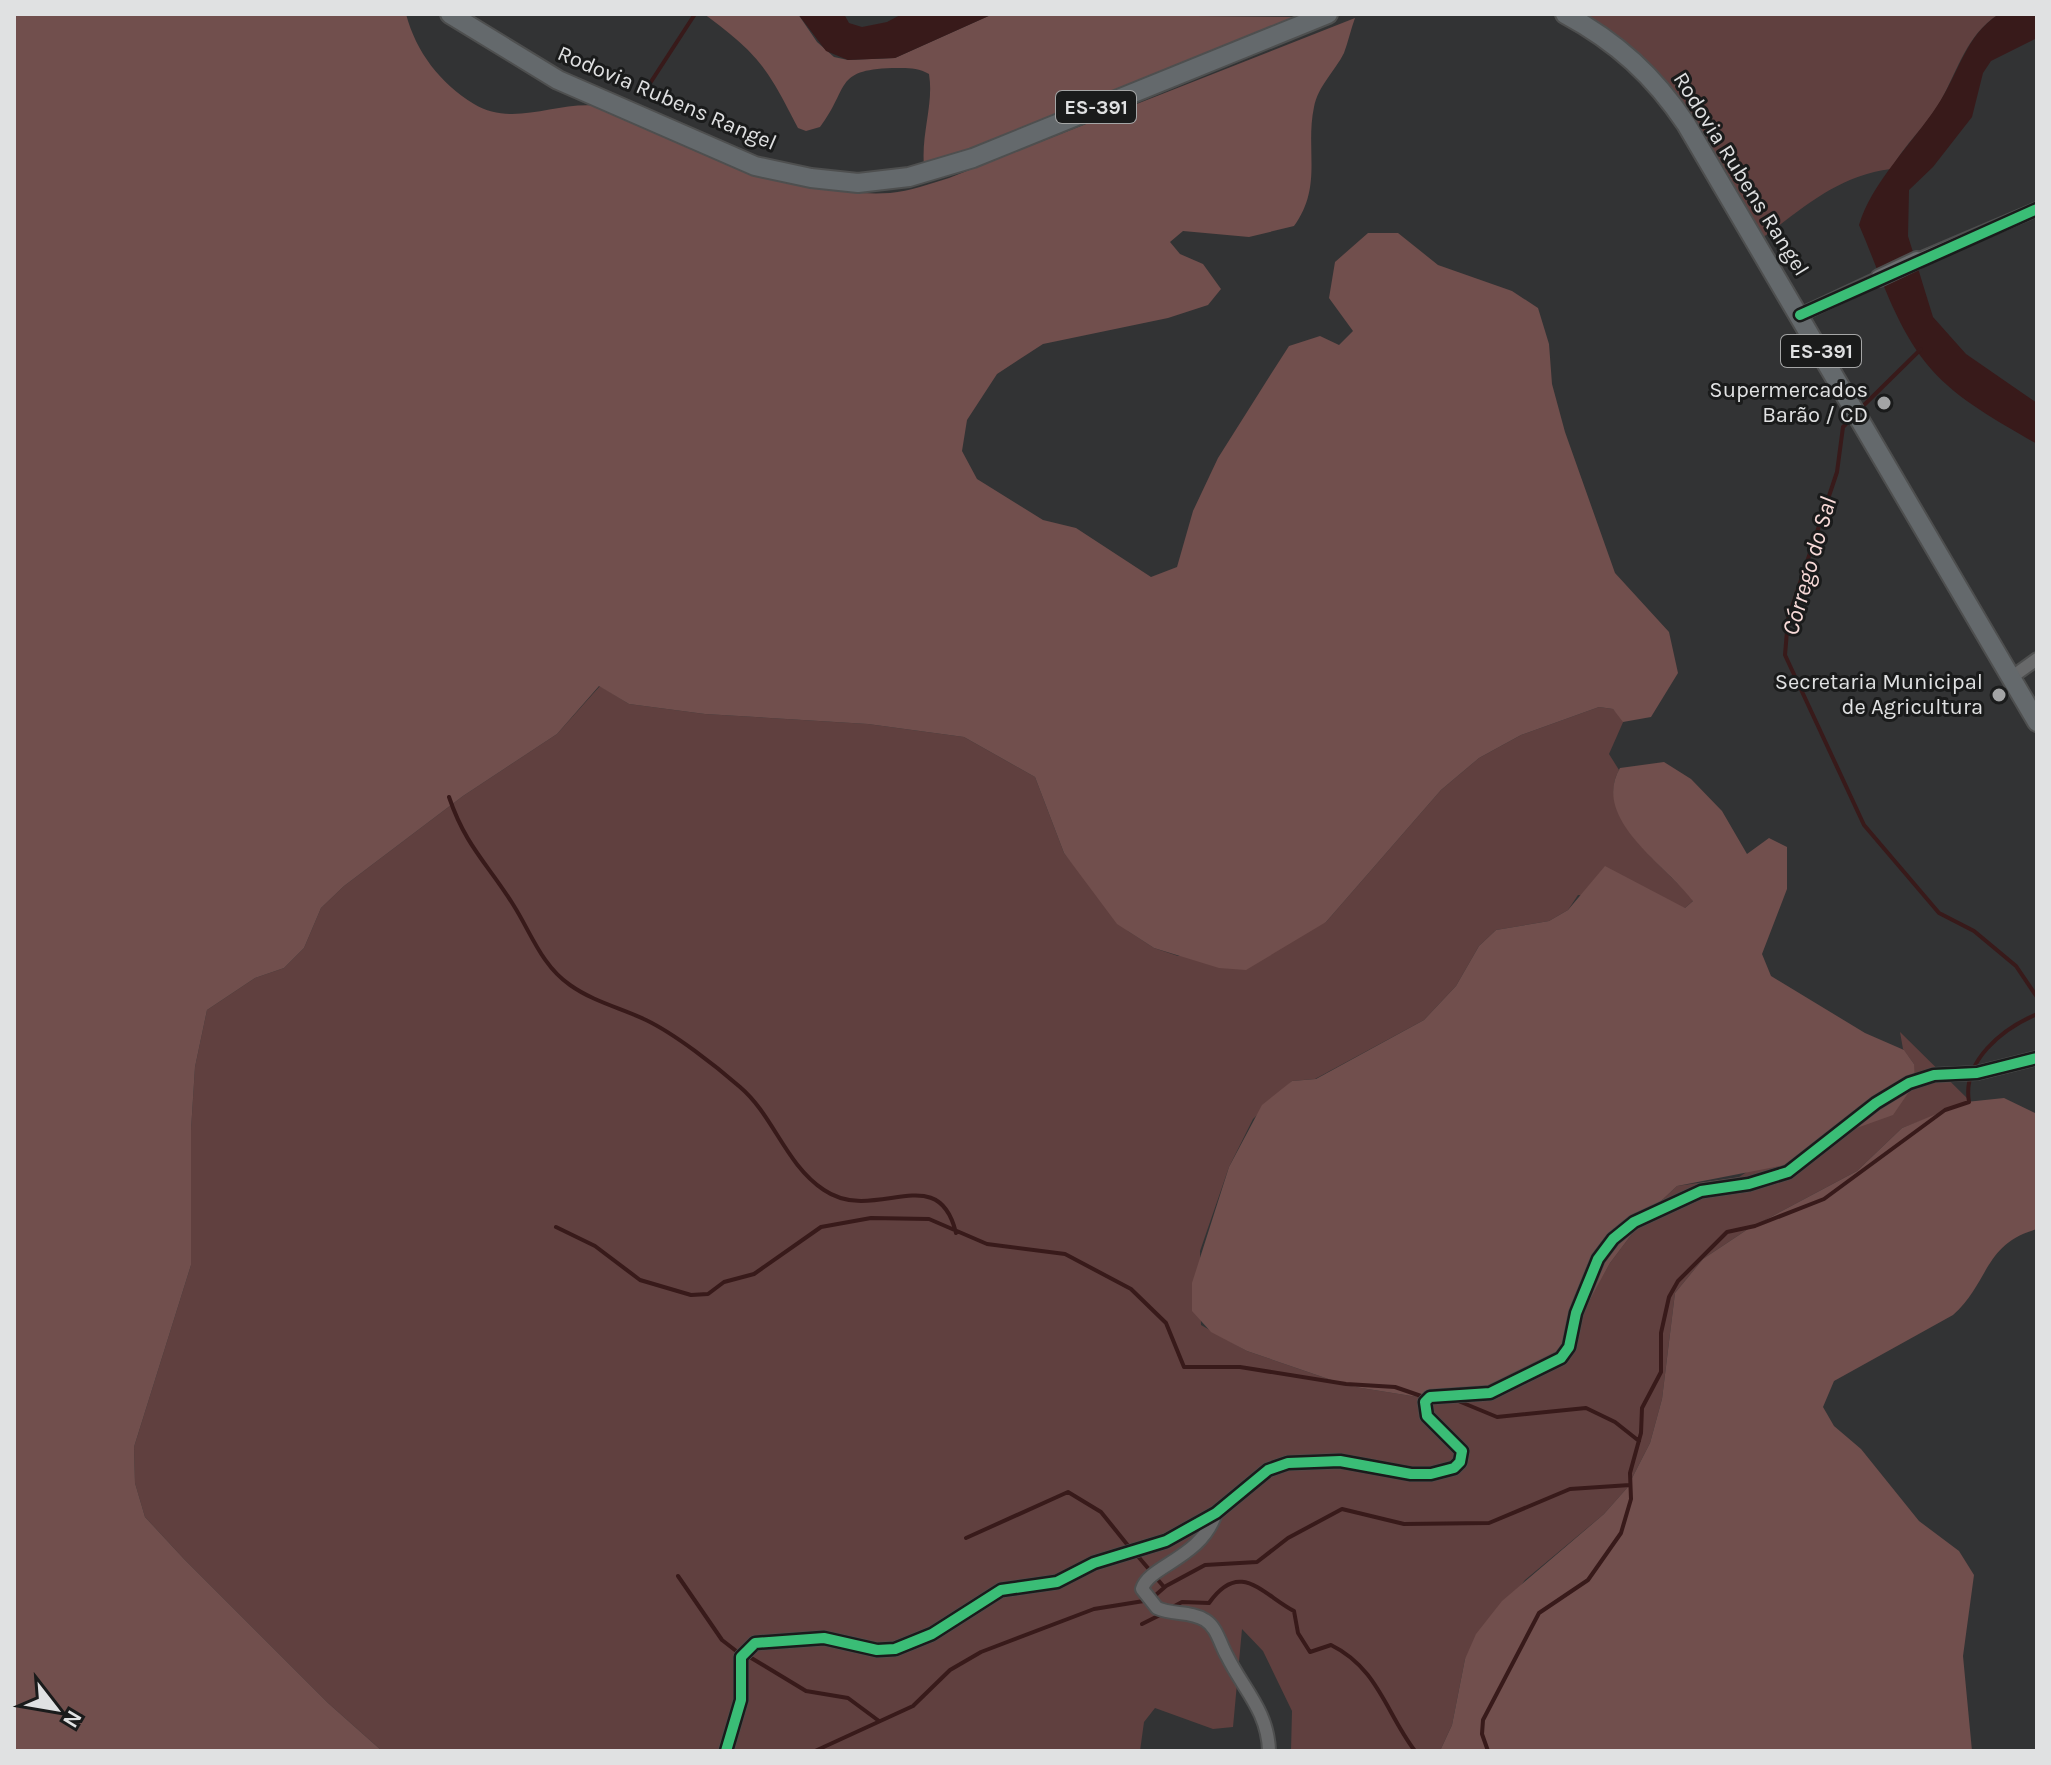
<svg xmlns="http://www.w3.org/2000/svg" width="2051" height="1765" viewBox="0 0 2051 1765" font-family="Karla,sans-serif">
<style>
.green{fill:#60403f}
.forest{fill:#714f4d}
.water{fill:#381a1a}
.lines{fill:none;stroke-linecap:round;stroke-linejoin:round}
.stream{stroke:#381a1a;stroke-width:4}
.street-casing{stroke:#4e4f4f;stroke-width:16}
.secondary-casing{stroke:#4e4f4f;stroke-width:20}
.primary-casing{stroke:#4e4f4f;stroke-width:22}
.street{stroke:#68696a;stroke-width:12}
.secondary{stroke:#6b6e70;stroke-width:16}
.primary{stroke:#64696c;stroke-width:18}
.cycleway-casing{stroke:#1a1b1b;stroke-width:15}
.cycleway{stroke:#3abd76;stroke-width:10}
.poi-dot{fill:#a3a4a5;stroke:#1a1b1b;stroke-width:3}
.labels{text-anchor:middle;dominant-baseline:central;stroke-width:6;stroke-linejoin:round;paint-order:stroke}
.shield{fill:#1a1b1b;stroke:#a5a6a6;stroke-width:2}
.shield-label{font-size:20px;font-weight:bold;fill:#e0e1e2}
.street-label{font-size:22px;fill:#e0e1e2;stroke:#1a1b1b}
.poi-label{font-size:22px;fill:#e0e1e2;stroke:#1a1b1b;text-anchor:end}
.water-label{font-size:24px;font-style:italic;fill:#f8dad8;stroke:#1a1b1b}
</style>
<rect width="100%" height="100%" fill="#323334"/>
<path class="green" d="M1580,14H1999C1966,35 1958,70 1940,102C1926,126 1904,145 1891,169C1837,176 1805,207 1762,238C1714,151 1671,62 1580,14Z
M600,686L629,704L705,714L868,724L964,737L1035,777L1064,853L1128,931L1154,948L1178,956L1326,922L1441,790L1479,758L1521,735L1599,707L1613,709L1624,720L1609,754L1619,770C1593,815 1667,869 1694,900L1685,908L1578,895L1568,910L1549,921L1496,930L1479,946L1456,986L1424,1020L1315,1079L1292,1081L1253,1119L1229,1167L1200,1251L1201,1325L1247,1351L1349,1386L1449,1402L1573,1351L1582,1312L1610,1263L1647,1214L1677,1186L1739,1177L1914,1064L1903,1049L1900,1032L1971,1102L1902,1128L1857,1171L1748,1229L1703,1259L1675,1293L1662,1399L1650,1443L1627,1488L1604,1514L1525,1580L1465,1659L1452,1725L1440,1751H1291L1292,1711L1263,1651L1242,1629L1233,1727L1213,1729L1155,1708L1144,1722L1140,1751H382L328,1703L184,1559L145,1517L135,1483L134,1447L191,1265V1130L195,1067L207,1010L255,978L284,968L304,948L321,908L344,886L463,796L557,734Z"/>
<path class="forest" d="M14,14H406C416,52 440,83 474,104C515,129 561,98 605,107C626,111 648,124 668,132C739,160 811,198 890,193C910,191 930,184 949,178L1355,18C1351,29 1348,42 1344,53C1335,71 1318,86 1314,107C1305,150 1323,186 1294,226L1249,237L1183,231L1170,242L1180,254L1203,264L1221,289L1208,305L1168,318L1043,344L997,374L967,420L962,451L977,479L1043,520L1076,528L1151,577L1177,567L1193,511L1218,458L1271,374L1289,346L1320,336L1339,345L1353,331L1329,298L1335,262L1368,233H1398L1438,265L1512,291L1538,308L1549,344L1552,384L1565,432L1615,573L1669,632L1678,673L1651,717L1623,722L1613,709L1599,707L1521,735L1479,758L1441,790L1326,922L1246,970L1219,968L1154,948L1117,924L1064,853L1035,777L964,737L868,724L705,714L629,704L599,686L557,734L463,796L344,886L321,908L304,948L284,968L255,978L207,1010L195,1067L191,1130V1265L134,1447L135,1483L145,1517L184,1559L328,1703L382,1751H14Z
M704,14H798L817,42L834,57L848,60L895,58L993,14L1301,17L1002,139L924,166C921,133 934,104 929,74C917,67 907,68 892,68C833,70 850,88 820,127L806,131L798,128C767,68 760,55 704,14Z
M1664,762L1691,779L1722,811L1747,854L1769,838L1787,847V889L1762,954L1771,976L1865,1033L1904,1050L1914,1064L1915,1083L1893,1115L1840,1134L1806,1161L1677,1186L1647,1214L1610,1263L1583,1312L1568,1358L1449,1402L1349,1386L1247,1351L1211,1332L1192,1311V1283L1229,1167L1262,1105L1292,1081L1316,1079L1424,1020L1456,986L1479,946L1496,930L1549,921L1568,910L1605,866L1685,908L1693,901C1667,865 1590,819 1620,768Z
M2004,1098L2037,1114V1229C1983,1244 1990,1282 1953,1315L1834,1381L1823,1407L1834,1426L1861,1449L1919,1521L1959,1551L1974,1575L1963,1656L1972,1751H1440L1452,1725L1465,1659L1476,1634L1502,1601L1604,1514L1627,1488L1650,1443L1662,1399L1675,1293L1703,1259L1748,1229L1857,1171L1902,1128L1966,1102Z"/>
<path class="water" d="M798,14H844L849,23L862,27L887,22L902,14H993L895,58L848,60L826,51Z
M1999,14H2037V38L1991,61L1983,73L1972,117L1933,167L1909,190L1908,236L1933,317L1966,354L2037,403V444C2001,423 1959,401 1931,369C1896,329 1880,273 1859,225C1872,182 1912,144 1937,106C1959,74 1964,37 1999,14Z"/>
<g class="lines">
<path class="stream" d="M645,91L695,14
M1859,410L1921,349
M1853,417L1843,427L1837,472L1788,619L1785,655L1864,825L1939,913L1974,931L2016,966L2037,997
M449,797C466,847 488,864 514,906C531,933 542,966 570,985C594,1002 621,1008 646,1020C675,1034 716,1066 740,1087C774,1116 785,1164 824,1190C875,1225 938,1158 956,1233
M556,1227L595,1246L640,1280L691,1295L708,1294L724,1282L754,1274L821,1227L871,1218L929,1219L987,1244L1065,1254L1131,1289L1166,1323L1184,1367H1240L1346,1384L1395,1387L1424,1397
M1456,1400L1497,1417L1586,1408L1615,1422L1639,1441
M966,1538L1068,1492L1101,1512L1130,1548
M1136,1554L1164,1587
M678,1576L722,1640L740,1654
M1169,1609L1182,1602L1209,1603C1240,1559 1262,1594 1294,1611L1298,1633L1310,1652L1331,1645C1378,1668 1386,1713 1415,1751
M1142,1624L1162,1614
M748,1656L806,1691L848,1698L879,1721
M815,1751L913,1706L950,1670L981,1652L1094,1609L1150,1600L1166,1586L1205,1565L1257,1562L1288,1538L1342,1509L1404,1524L1489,1523L1570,1489L1630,1485
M1488,1751L1482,1734L1483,1720L1539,1613L1588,1580L1621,1533L1631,1499L1630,1473L1641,1433L1642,1408L1661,1372V1333L1669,1297L1678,1281L1727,1232L1755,1226L1824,1199L1945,1110L1969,1102C1962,1061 2002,1029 2037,1014"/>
<g class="street-casing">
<path id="street" d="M1917,260L2037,209
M1800,315L1879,278
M2012,677L2037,659
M1216,1513C1201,1559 1149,1565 1142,1589L1157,1608C1172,1615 1191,1611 1205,1620C1217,1627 1220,1644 1227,1656C1243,1689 1268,1711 1269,1751
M726,1751L741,1700V1657L755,1643L824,1638L877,1650L895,1649L932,1634L1001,1590L1057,1582L1094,1563L1166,1541L1216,1513L1268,1470L1288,1463L1340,1461L1411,1474H1431L1454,1468L1460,1462L1462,1451L1427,1416L1425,1402L1430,1397L1490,1393L1561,1358L1569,1347L1576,1313L1598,1259L1613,1239L1634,1222L1701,1191L1749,1184L1788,1172L1876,1103L1909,1083L1934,1075L1977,1073L2037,1058"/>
</g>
<g class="secondary-casing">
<path id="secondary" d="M1879,278L1917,260"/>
</g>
<g class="primary-casing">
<path id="primary" d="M450,14L558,80L755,166L811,178L858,183L909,177L973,158L1328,14
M1565,14C1617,42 1654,76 1686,124L2037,722"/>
</g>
<use href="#street" class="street"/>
<use href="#secondary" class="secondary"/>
<use href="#primary" class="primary"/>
<g class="cycleway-casing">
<path id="cycleway" d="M1800,315L2037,209
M726,1751L741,1700V1657L755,1643L824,1638L877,1650L895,1649L932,1634L1001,1590L1057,1582L1094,1563L1166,1541L1216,1513L1268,1470L1288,1463L1340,1461L1411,1474H1431L1454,1468L1460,1462L1462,1451L1427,1416L1425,1402L1430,1397L1490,1393L1561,1358L1569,1347L1576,1313L1598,1259L1613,1239L1634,1222L1701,1191L1749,1184L1788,1172L1876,1103L1909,1083L1934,1075L1977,1073L2037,1058"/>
</g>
<use href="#cycleway" class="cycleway"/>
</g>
<g class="poi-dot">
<circle cx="1884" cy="403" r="8"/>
<circle cx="1999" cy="695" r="8"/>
</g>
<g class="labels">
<g class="shield">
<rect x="1056" y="91" width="80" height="32" rx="6"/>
<rect x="1781" y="335" width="80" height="32" rx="6"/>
</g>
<g class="shield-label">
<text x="1096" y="107">ES-391</text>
<text x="1821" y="351">ES-391</text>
</g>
<g class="street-label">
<text transform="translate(667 98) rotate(23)">Rodovia Rubens Rangel</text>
<text transform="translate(1741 174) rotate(58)">Rodovia Rubens Rangel</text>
</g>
<g class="poi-label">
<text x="1868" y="390">Supermercados<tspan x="1868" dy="25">Barão / CD</tspan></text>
<text x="1983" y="682">Secretaria Municipal<tspan x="1983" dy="25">de Agricultura</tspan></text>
</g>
<g class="water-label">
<text transform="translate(1809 566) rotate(-74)">Córrego do Sal</text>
</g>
</g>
<rect width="2051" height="1765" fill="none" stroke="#e0e1e2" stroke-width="32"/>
<g transform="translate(56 1709) rotate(121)" stroke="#1a1b1b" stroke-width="6" paint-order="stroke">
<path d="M0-6L14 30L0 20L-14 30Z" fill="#e0e1e2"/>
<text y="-12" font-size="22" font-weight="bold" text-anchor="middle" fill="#e0e1e2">N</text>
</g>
</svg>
